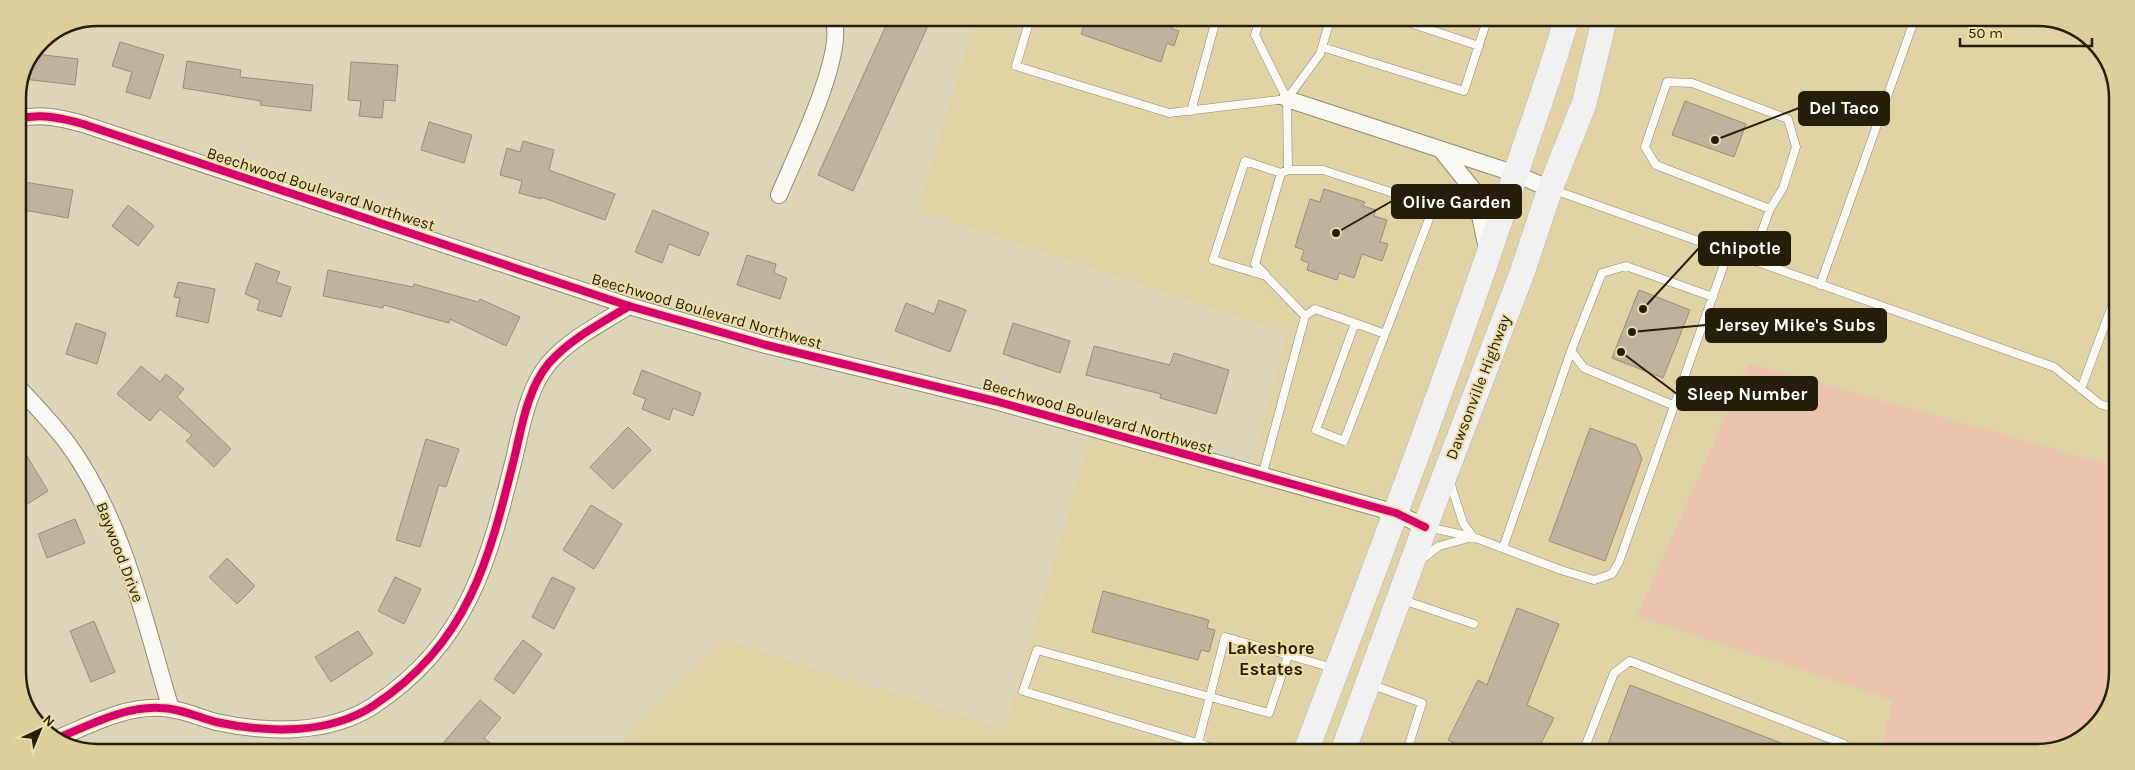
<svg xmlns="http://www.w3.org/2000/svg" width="2135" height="770" viewBox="0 0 2135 770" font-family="Karla,sans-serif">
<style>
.built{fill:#e0d3a5}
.green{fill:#ecc4ae}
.building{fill:#bfb39b;stroke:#978e78}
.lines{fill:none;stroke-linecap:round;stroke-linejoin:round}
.service-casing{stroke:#918b74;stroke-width:9}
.minor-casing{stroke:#918b74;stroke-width:18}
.primary-casing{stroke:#b4b1aa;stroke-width:26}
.service{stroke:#faf9f4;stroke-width:8}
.minor{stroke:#faf9f4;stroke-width:16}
.primary{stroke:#f1f0f0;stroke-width:25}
.cycleway-casing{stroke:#ecdea9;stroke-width:11}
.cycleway{stroke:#d6006c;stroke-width:8}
.labels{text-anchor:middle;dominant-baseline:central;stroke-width:4;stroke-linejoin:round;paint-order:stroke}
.street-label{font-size:16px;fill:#241f0a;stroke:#ecdea9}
.neighbourhood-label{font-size:18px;font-weight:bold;fill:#241f0a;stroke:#ecdea9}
.rim{fill:none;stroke:#241f0a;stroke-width:2.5}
.leader{fill:none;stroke:#241f0a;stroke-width:2}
.callout-dot{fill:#241f0a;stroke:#ecdea9;stroke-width:2}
.callout{fill:#241f0a;stroke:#241f0a;stroke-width:2}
.callout-label{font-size:18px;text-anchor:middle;font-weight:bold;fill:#fff}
</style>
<rect width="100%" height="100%" fill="#ddd5b8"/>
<path class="built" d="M975,19L2063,22L2101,49L2117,92L2115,466L1749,363L1637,615L1894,700L1880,752L616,749L723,639L1005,729L1091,434L1250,476L1287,332L918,211Z"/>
<path class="green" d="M1749,363L2115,466L2113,698L2086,736L2037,752H1880L1893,700L1637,616Z"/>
<path class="building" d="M889,19H931L853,191L818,175Z
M1086,20H1175L1172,29L1179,31L1174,46L1167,43L1161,62L1081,34Z
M120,42L164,55L150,99L126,92L132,72L112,66Z
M36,54L78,59L75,85L24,79Z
M187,61L241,70L240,77L313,85L311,111L260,105L261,101L183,88Z
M351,62L398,65L395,101L384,100L382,118L359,116L361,101L348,100Z
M1685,101L1746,124L1734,157L1672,135Z
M429,122L472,135L464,163L421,150Z
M523,141L554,150L549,170L615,194L605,220L541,197V199L519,193L522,181L500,175L507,148L520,152Z
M18,181L73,190L68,218L18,209Z
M1324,189L1365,202L1363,206L1376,210L1374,216L1387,220L1380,242L1388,244L1382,261L1362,254L1354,278L1339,273L1337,280L1307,270L1309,263L1301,260L1304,250L1295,247L1310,199L1320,202Z
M128,205L154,226L138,246L112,226Z
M653,210L709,233L699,256L669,244L662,263L635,252Z
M747,255L776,264L774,273L787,278L780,299L737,285Z
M256,263L280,272L276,282L291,287L281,317L257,310L260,300L245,294Z
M328,270L413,287L414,284L478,302L480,299L520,317L506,346L450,319L449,323L384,305L383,308L323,296Z
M178,282L215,289L208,323L176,316L180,298L174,297Z
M1639,290L1690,310L1663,378L1612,358Z
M939,300L966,310L950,352L895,331L906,303L934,314Z
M76,323L106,333L97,364L66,354Z
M1013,323L1070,341L1060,373L1003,354Z
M1094,346L1170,365L1174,353L1229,370L1216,414L1160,398L1161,394L1086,375Z
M141,366L160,382L166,374L184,389L177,397L231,449L214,467L186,441L192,435L160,409L150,421L117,394Z
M642,370L701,393L693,416L673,408L669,420L642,409L646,399L633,394Z
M628,427L651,450L613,489L590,467Z
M1590,428L1636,445L1642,459L1605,561L1549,541Z
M426,439L459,449L446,487L439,485L420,547L396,540Z
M18,441L48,491L18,510Z
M591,505L622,524L594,569L563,550Z
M75,519L85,543L47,558L38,534Z
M227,558L255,586L237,604L209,577Z
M395,577L421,589L404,624L378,611Z
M552,577L575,588L554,629L532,617Z
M1103,591L1209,620L1207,628L1215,630L1209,652L1201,650L1198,660L1092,632Z
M1517,608L1559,624L1527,705L1554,718L1537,751H1449L1453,742L1448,740L1478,680L1487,685Z
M94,621L115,672L91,682L70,631Z
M358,631L373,654L331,682L315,657Z
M523,640L542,654L514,694L494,679Z
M1630,685L1802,751V752H1605Z
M480,700L501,718L484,738L497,749H438Z"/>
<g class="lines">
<g class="service-casing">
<path id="service" d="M1030,19L1016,66L1169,113L1287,99L1320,54L1330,20
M1260,20L1255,35L1287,99L1288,170H1323L1421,202L1429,219L1344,441L1316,430L1355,323L1315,309L1305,316L1262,476
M1401,20L1479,46
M1322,47L1464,91L1487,20
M1191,111L1216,20
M1288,170L1281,173L1245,161L1213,260L1266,276L1305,316
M1554,190L2054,367L2100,404L2115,409
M1751,261L1770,209L1783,188L1796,147L1788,119L1692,83L1667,82L1645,147L1656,165L1770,209
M1265,274L1255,264L1281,173
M1820,285L1914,21
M1355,323L1385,334
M2081,389L2116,295
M1675,406L1584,368L1571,351L1602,273L1626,266L1713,297
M1427,527L1473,537L1561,570L1594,580L1612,574L1619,562L1728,253
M1503,548L1571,351
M1422,559L1439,546L1473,537L1463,523L1450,482
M1403,600L1474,624
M1370,684L1422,703L1407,751
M1198,743L1225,637L1333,668
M957,748L966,750
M1224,751L1023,691L1037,650L1269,713L1288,656
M1583,752L1614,673L1630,661L1844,744L1850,752"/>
</g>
<g class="minor-casing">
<path id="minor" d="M1287,99L1516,174L1550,189
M18,119C41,113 61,118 83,124L629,306L766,345L995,401L1396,513L1425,527
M1441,150L1475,192L1487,249
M779,195C794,159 847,52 833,19
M18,387C35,405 53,424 68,444C124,521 144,620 171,709
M58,738C90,725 125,706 160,708C179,708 198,717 216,722C267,733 328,735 373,706C469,643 489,560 515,455C522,425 528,388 549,363C571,338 602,323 629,306"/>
</g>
<g class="primary-casing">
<path id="primary" d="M1306,751C1378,560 1451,369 1515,176C1532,124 1551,73 1566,21
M1343,751L1425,527L1522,273L1550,189L1584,104L1604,21"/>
</g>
<use href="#service" class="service"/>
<use href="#minor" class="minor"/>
<use href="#primary" class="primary"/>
<g class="cycleway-casing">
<path id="cycleway" d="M18,119C41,113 61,118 83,124L629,306L766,345L995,401L1396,513L1425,527
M58,738C90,725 125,706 160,708C179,708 198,717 216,722C267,733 328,735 373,706C469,643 489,560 515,455C522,425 528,388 549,363C571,338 602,323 629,306"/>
</g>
<use href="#cycleway" class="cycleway"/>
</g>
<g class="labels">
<g class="street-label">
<text transform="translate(321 189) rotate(18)">Beechwood Boulevard Northwest</text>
<text transform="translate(707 311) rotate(16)">Beechwood Boulevard Northwest</text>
<text transform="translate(1478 387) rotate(-69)">Dawsonville Highway</text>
<text transform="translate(1098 416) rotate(16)">Beechwood Boulevard Northwest</text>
<text transform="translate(120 552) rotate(69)">Baywood Drive</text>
</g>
<g class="neighbourhood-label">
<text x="1271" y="648">Lakeshore<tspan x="1271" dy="21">Estates</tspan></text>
</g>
</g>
<path d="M0 0H2135V770H0ZM98 26H2037A72 72 0 0 1 2109 98V672A72 72 0 0 1 2037 744H98A72 72 0 0 1 26 672V98A72 72 0 0 1 98 26Z" fill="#dccf9c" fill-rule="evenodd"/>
<path class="rim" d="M98 26H2037A72 72 0 0 1 2109 98V672A72 72 0 0 1 2037 744H98A72 72 0 0 1 26 672V98A72 72 0 0 1 98 26Z"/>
<path class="leader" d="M1715 140L1799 108M1336 233L1392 201M1643 309L1699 248M1632 332L1706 325M1621 352L1677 394"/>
<g class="callout-dot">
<circle cx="1715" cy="140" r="5"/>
<circle cx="1336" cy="233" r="5"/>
<circle cx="1643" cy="309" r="5"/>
<circle cx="1632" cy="332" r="5"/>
<circle cx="1621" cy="352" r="5"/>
</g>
<g class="callout">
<rect x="1799" y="92" width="90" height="33" rx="5"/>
<rect x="1392" y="185" width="129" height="33" rx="5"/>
<rect x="1699" y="232" width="91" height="33" rx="5"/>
<rect x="1706" y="309" width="180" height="33" rx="5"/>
<rect x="1677" y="377" width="140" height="33" rx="5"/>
</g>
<g class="callout-label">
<text x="1844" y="114">Del Taco</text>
<text x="1457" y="208">Olive Garden</text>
<text x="1745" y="254">Chipotle</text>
<text x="1796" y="331">Jersey Mike's Subs</text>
<text x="1747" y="400">Sleep Number</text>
</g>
<g transform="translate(40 730) rotate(44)" stroke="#ecdea9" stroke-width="4" paint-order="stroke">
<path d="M0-4L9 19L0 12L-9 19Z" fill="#241f0a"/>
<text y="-8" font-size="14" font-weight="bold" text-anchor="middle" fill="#241f0a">N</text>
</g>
<path d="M1960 38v8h132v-8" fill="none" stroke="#241f0a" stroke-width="2.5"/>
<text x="1968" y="38" font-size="15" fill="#241f0a" stroke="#ecdea9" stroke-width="4" paint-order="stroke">50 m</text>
</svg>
